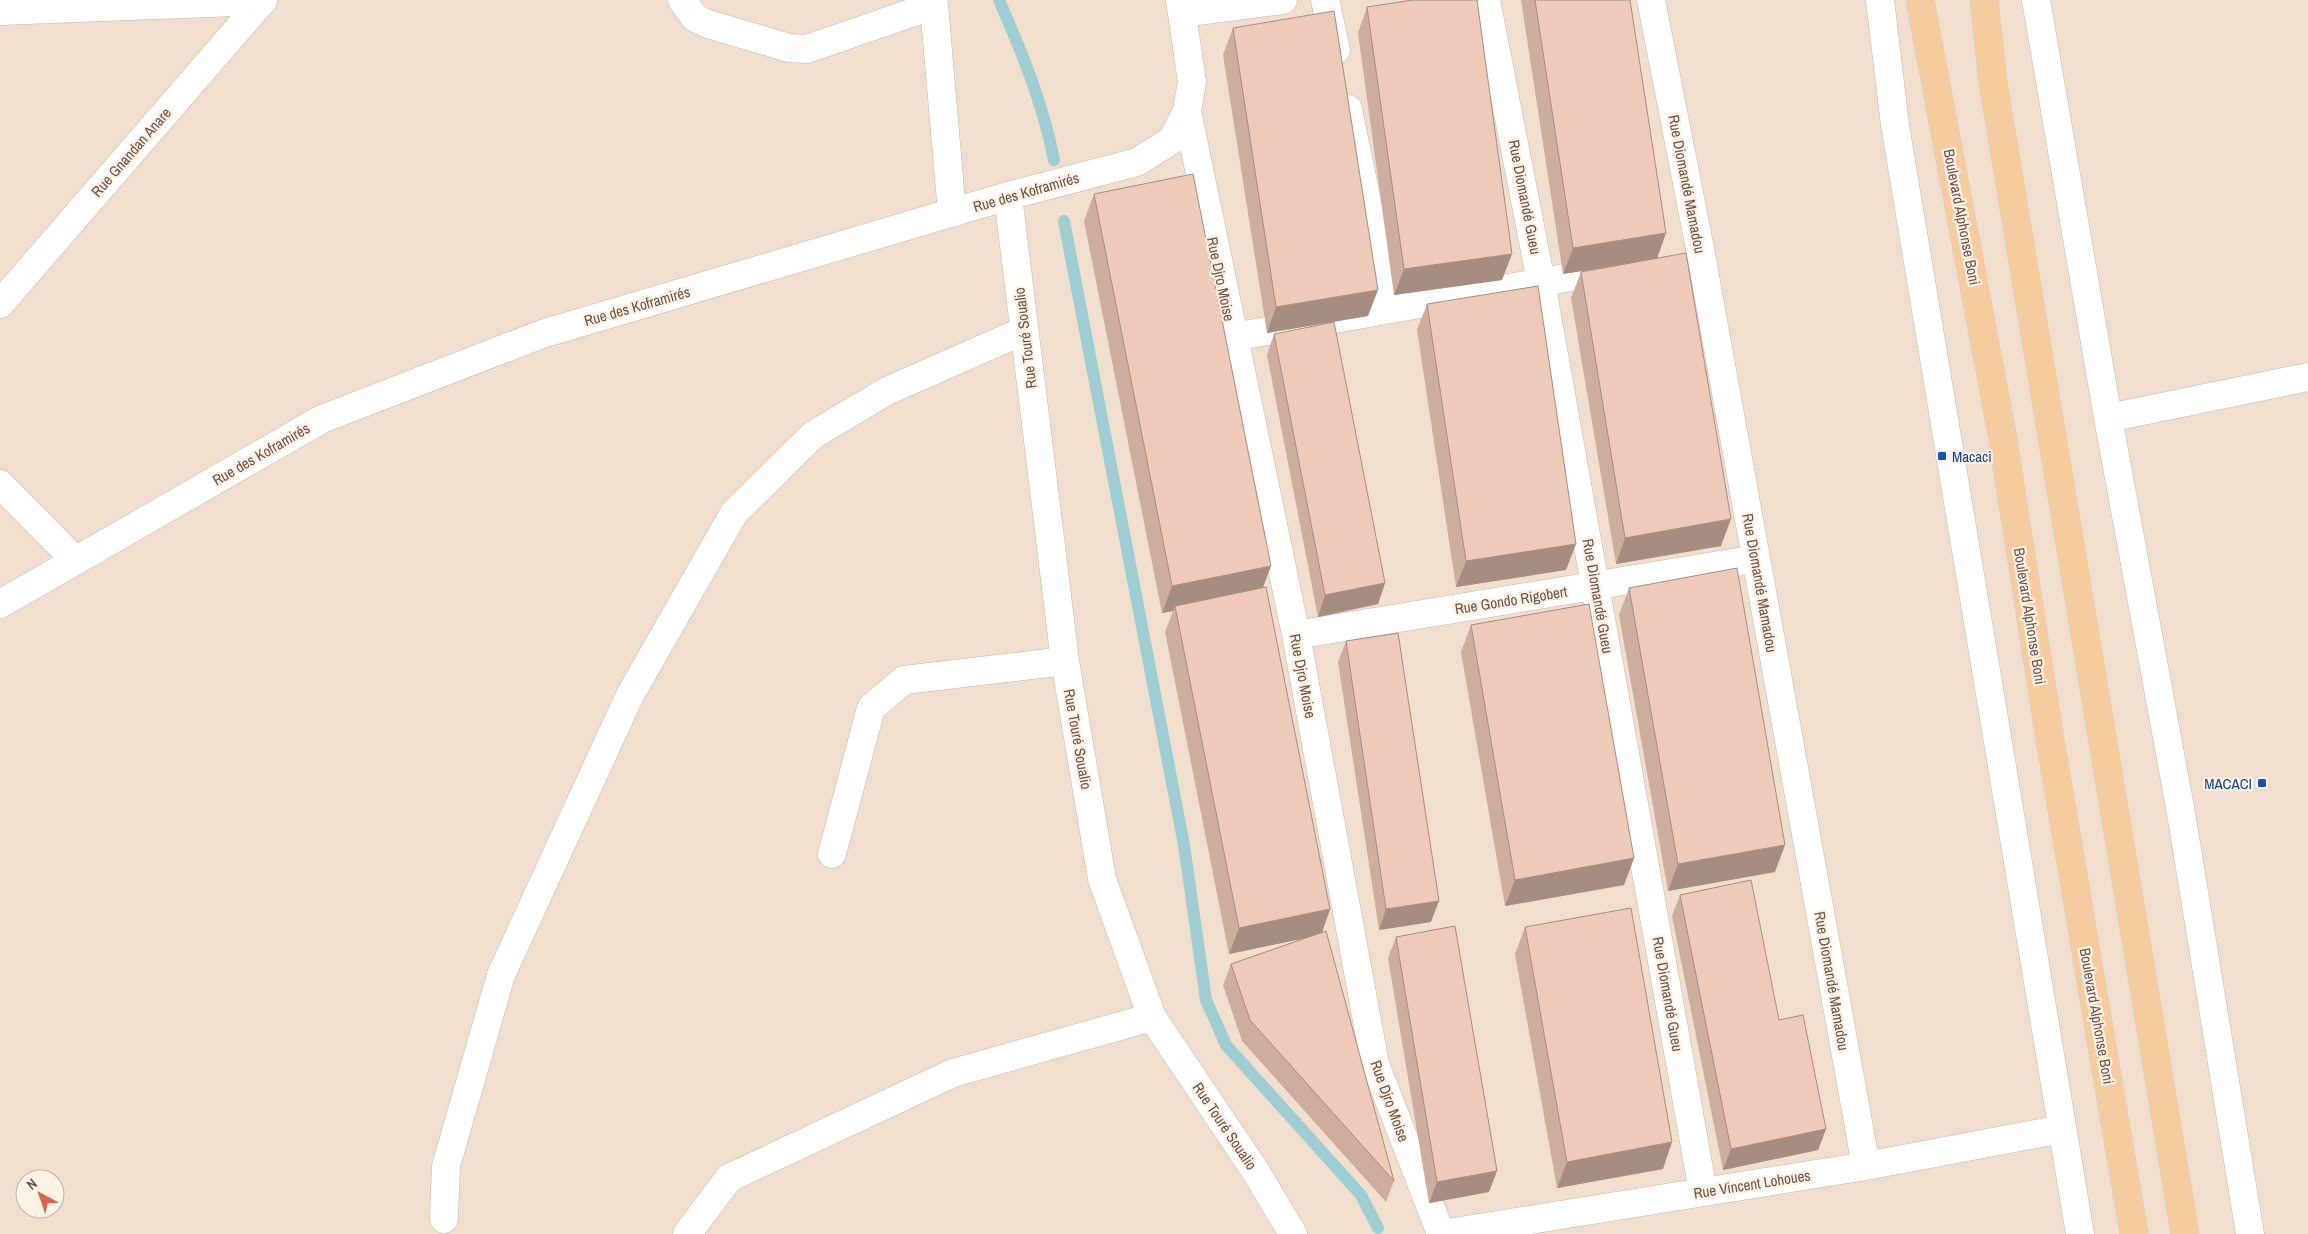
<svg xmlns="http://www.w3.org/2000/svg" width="2308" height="1234" viewBox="0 0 2308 1234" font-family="'Archivo Narrow',sans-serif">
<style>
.residential{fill:#f0dfcf;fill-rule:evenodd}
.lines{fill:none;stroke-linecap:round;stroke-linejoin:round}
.stream{stroke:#9eced2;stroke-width:12}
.minor-casing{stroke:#c9b5a9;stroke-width:29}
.major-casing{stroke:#d6cfcc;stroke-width:29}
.minor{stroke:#fff;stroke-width:28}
.major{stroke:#f4cc9d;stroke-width:28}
.wall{fill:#ccaea0}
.shaded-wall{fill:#a68d82}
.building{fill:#edcaba;stroke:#a68d82}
.transit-dot{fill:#1a4fb4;stroke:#fdf2e6;stroke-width:2}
.labels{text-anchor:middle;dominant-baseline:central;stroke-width:4.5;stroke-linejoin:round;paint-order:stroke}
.street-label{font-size:15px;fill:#6e544a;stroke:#fdf2e6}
.transit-label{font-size:15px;fill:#164399;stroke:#fdf2e6;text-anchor:start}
</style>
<rect width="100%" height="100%" fill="#faeee0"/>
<path class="residential" d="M0,0H2308V1234H0ZM25,1179H55V1209H25Z"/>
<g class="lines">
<path class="stream" d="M999,0C1022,52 1043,104 1054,160
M1064,221L1184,845L1206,1000L1226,1045L1361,1195L1378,1228"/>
<g class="minor-casing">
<path id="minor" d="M682,0L695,18L708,24L789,48L807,49L934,5
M931,0L934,5L952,213
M1325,0L1336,50
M1486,0L1541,282L1703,1192
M1651,0L1701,254L1866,1166
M1880,0L1895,125L2080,1234
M2036,0L2108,418L2181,813L2250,1234
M0,11L262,1
M1182,13L1283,0
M1348,109L1389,309
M1187,111L1296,635L1375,1064L1441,1234
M1008,196L1065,661L1102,879L1152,1017L1256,1172L1293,1234
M0,304L263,0
M1233,337L1616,269
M2108,418L2308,377
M0,484L76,561
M0,604L322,419L542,334L1008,196L1137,162L1172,140L1187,111L1192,82L1180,0
M1296,635L1756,559
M832,854L871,708L904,680L1065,661
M444,1219L446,1166L501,975L630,695L734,513L813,435L887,391L1023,331
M687,1234L729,1178L953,1073L1152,1017
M1442,1234L1866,1166L2062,1129"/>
</g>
<g class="major-casing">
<path id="major" d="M1920,0L2002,434L2050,740L2134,1234
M1984,0L1993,83L2185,1234"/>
</g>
<use href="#minor" class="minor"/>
<use href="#major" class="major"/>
</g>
<path class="wall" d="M1521,0H1630L1657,258L1721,546L1616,564L1571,298L1581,272L1582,271L1563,274Z
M1367,7L1502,280L1394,295L1358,33Z
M1233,28L1368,316L1267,333L1223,55Z
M1094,194L1263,588L1330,909L1322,933L1394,1181L1386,1202L1242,1041L1223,985L1231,964L1305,938L1229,954L1165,632L1173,611L1162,613L1084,221Z
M1427,304L1566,570L1456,587L1417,330Z
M1274,334L1385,583L1378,604L1318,617L1267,355Z
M1629,588L1775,872L1668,891L1619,615Z
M1471,625L1634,858L1624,885L1505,906L1461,652Z
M1346,641L1431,922L1379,930L1338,662Z
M1680,895L1779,1020L1826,1129L1818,1150L1723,1170L1672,916Z
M1525,927L1663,1169L1557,1188L1515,954Z
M1396,937L1489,1192L1429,1203L1388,958Z"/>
<path class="shaded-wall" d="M1666,233L1657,259L1563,274L1573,248Z
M1512,254L1502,280L1394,295L1404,269Z
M1378,290L1368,316L1267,333L1276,307Z
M1731,519L1721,546L1616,564L1625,538Z
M1576,544L1566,570L1456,587L1466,561Z
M1271,566L1261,593L1175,606L1173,611L1162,613L1172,586Z
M1385,583L1378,604L1318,617L1325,595Z
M1785,845L1775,872L1668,891L1678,864Z
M1634,858L1624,885L1505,906L1515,880Z
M1439,901L1431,922L1379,930L1386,909Z
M1330,909L1321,935L1229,954L1239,928Z
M1826,1129L1818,1150L1723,1170L1731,1149Z
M1672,1142L1663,1169L1557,1188L1567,1162Z
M1497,1171L1489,1192L1429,1203L1437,1182Z"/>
<path class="building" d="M1413,0H1477L1512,254L1404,269L1367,7Z
M1535,0H1630L1666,233L1573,248Z
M1334,11L1378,290L1276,307L1233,28Z
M1193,174L1271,566L1172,586L1094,194Z
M1686,253L1731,519L1625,538L1581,272Z
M1538,286L1576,544L1466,561L1427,304Z
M1334,322L1385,583L1325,595L1274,334Z
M1737,568L1785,845L1678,864L1629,588Z
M1266,587L1330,909L1239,928L1175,606Z
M1589,604L1634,858L1515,880L1471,625Z
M1398,633L1439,901L1386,909L1346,641Z
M1751,880L1779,1020L1803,1015L1826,1129L1731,1149L1680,895Z
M1631,908L1672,1142L1567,1162L1525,927Z
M1455,926L1497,1171L1437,1182L1396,937Z
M1326,931L1394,1181L1250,1020L1231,964Z"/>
<g class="transit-dot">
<rect x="1937" y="451" width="10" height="10" rx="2.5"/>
<rect x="2257" y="778" width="10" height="10" rx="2.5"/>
</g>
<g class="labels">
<g class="street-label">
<text transform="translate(131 152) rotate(-49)">Rue Gnandan Anare</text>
<text transform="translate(1687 184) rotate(79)">Rue Diomandé Mamadou</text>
<text transform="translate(1026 192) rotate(-16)">Rue des Koframirés</text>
<text transform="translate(1525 197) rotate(79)">Rue Diomandé Gueu</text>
<text transform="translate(1962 217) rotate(79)">Boulevard Alphonse Boni</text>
<text transform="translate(1221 279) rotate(78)">Rue Djro Moise</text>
<text transform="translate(637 306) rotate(-16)">Rue des Koframirés</text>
<text transform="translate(1025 338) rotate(-97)">Rue Touré Soualio</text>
<text transform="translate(261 454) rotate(-30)">Rue des Koframirés</text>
<text transform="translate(1760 583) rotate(80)">Rue Diomandé Mamadou</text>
<text transform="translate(1598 596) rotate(80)">Rue Diomandé Gueu</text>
<text transform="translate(1511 600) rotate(-9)">Rue Gondo Rigobert</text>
<text transform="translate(2030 616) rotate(81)">Boulevard Alphonse Boni</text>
<text transform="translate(1303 676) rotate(79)">Rue Djro Moise</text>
<text transform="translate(1078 739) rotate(80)">Rue Touré Soualio</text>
<text transform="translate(1832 981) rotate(80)">Rue Diomandé Mamadou</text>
<text transform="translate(1668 994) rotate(80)">Rue Diomandé Gueu</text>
<text transform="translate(2097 1016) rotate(80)">Boulevard Alphonse Boni</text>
<text transform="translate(1390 1101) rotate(70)">Rue Djro Moise</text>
<text transform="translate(1225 1126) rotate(56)">Rue Touré Soualio</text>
<text transform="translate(1752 1184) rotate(-9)">Rue Vincent Lohoues</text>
</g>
<g class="transit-label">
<text x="1952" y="456">Macaci</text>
<text x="2252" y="783" text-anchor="end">MACACI</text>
</g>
</g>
<g transform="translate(40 1194) rotate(320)"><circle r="24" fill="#fdf2e6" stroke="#c4b3a8"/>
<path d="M0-4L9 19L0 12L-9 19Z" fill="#da624f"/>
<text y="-8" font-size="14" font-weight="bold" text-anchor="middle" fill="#6e544a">N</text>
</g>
</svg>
